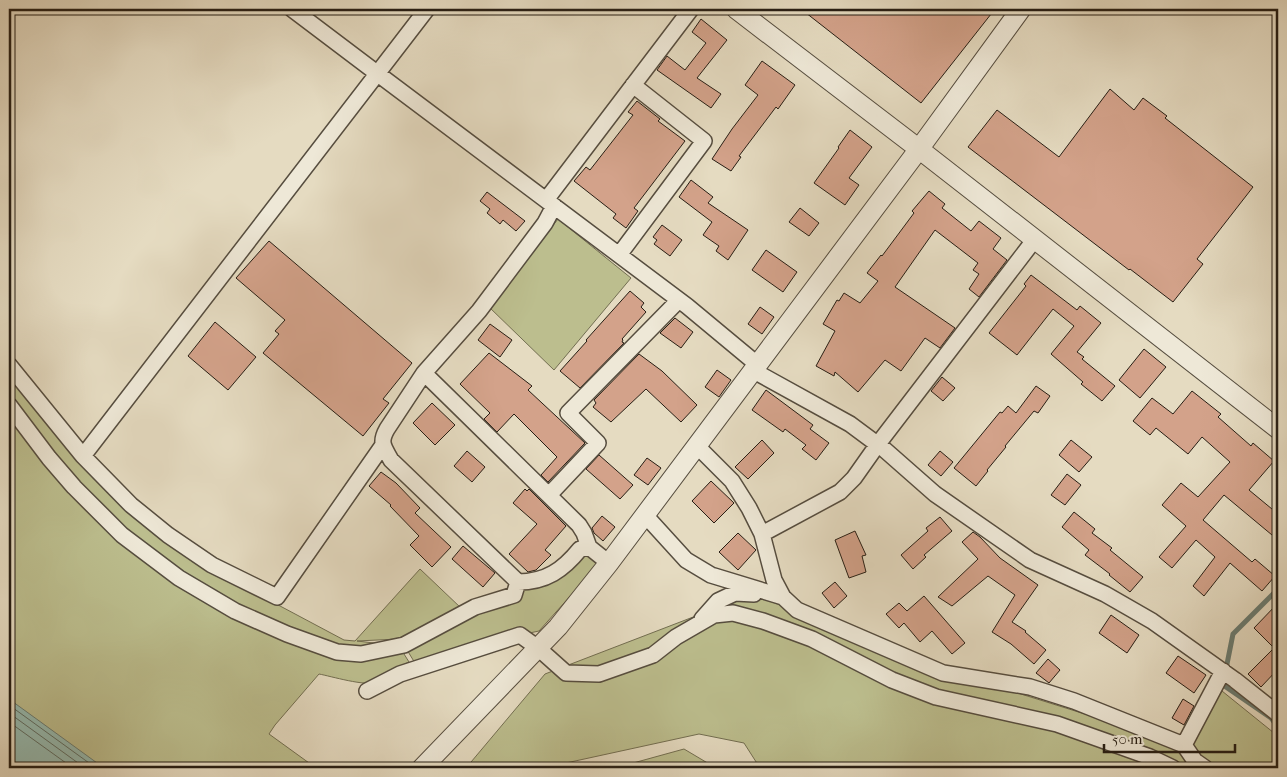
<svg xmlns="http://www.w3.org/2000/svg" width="1287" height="777" viewBox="0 0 1287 777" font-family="'IM FELL French Canon',serif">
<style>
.green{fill:#bcbe8e;stroke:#726e51}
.water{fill:#96bbb1;stroke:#6a7c72}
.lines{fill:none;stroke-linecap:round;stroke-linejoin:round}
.shore{stroke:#5e6c62;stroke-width:1}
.stream{stroke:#6a7c72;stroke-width:5}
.building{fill:#d3a28a;stroke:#271e14}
.minor-casing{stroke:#564d3f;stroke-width:18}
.tertiary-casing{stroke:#564d3f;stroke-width:21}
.minor{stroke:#eee8d7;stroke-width:15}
.tertiary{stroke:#eee8d7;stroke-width:19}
</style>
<rect width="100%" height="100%" fill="#e5dbc1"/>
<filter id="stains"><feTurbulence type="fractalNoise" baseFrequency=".004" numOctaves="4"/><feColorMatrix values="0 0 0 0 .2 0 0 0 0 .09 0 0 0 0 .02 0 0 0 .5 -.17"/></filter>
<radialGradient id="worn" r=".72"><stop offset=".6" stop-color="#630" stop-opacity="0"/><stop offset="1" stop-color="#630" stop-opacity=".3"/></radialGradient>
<path class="green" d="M558,219L631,278L554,370L489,307Z
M9,376L203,565L344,640L355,641L420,569L461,608L398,639L357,641L399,646L409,662C396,667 388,677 376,682C367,687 330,676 319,674L275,725L269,734L316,768H9Z
M584,548L598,565L539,631L520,635L418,668L404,645L514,595L518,582L545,583Z
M753,594L848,633L973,679L1184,745L1188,738L1222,691L1274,733L1278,738V768H760L744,743L699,734L543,768H466L545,674Z
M684,749L716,768H615Z"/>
<path class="water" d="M9,699L104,768H13L9,764Z"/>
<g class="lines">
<path class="shore" d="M9,705L96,768
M9,713L85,768
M9,722L73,768"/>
<path class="stream" d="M1226,669L1233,634L1278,589
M1224,680L1223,685L1271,718L1278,727"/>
</g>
<path class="building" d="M801,9H995L921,103Z
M701,19L727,40L697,78L721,94L711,108L657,70L667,56L685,70L706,43L692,32Z
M762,61L795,85L778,109L776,107L739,156L741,157L731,171L712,159L732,129L758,95L745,85Z
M1110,89L1134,110L1143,98L1167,116L1165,118L1253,187L1197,259L1203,264L1173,302L1130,269L1129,270L968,147L997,110L1059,157Z
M637,101L660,119L658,121L685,141L634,208L638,211L626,228L613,218L616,214L574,181L586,167L590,170L633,115L628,112Z
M850,130L872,147L849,178L859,185L845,205L814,183L839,148L838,147Z
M691,180L713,197L708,203L748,230L728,260L716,251L719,246L703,235L712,222L679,197Z
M929,191L945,204L942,208L971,231L979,221L1001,238L993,249L1007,260L979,297L969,289L979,274L973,270L978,263L935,230L895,287L955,328L940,348L925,338L901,371L885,360L858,392L835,372L834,376L816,366L835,331L823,324L837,300L839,301L844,293L860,303L878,281L867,273L881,255L882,256L914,213L912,211Z
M487,192L525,221L516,231L503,220L500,224L487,213L490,209L480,201Z
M800,208L819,223L809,236L789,222Z
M662,225L682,240L670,256L654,244L657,240L653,237Z
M269,241L412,363L383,399L389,403L363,436L263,353L279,334L275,331L285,320L236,278Z
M766,250L797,272L783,292L752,270Z
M1031,275L1077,310L1080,306L1101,323L1077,352L1084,357L1082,359L1115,386L1102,401L1081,384L1083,382L1051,354L1074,326L1053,309L1017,355L989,333L1026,286L1024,284Z
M630,291L644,303L641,307L646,312L622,339L623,340L622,342L624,343L580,388L560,371L587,341L586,340Z
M760,307L774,317L762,334L748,324Z
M675,318L693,332L681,348L660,333Z
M215,322L256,357L228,390L188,356Z
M490,324L512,340L500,357L478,340Z
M1144,349L1166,367L1140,398L1119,380Z
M489,353L532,386L528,390L585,443L548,482L541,475L557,457L514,414L497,432L484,419L490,413L460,384Z
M639,354L662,371L697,405L681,422L646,389L611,422L593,407L596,403L594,400Z
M717,370L731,380L719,397L705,387Z
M942,377L955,388L943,401L931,391Z
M1036,386L1050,396L1038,413L1034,411L1005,446L1006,447L987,470L988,471L976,486L954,468L1000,412L1002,413L1008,406L1016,413Z
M766,390L813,425L810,429L829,443L816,460L802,449L806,445L785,429L783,432L752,410Z
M1192,391L1221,414L1218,417L1251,446L1253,443L1274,461L1249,490L1278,514V540L1224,495L1203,520L1252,562L1255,559L1275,576L1262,591L1230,563L1204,596L1193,586L1215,557L1196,540L1172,568L1159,557L1186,526L1162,505L1181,483L1198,497L1230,462L1202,437L1188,454L1156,428L1150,435L1133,421L1152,398L1173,414Z
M432,403L455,425L435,445L413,423Z
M762,440L774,453L748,479L735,467Z
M1071,440L1092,457L1079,472L1059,455Z
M467,451L485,467L472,482L454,466Z
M940,451L953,462L941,476L928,465Z
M599,455L633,485L620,499L586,469Z
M647,458L661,468L648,485L634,475Z
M381,472L396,483L420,508L415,513L451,547L432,567L410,545L419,536L390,506L391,505L369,486Z
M1067,474L1081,485L1065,505L1051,495Z
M711,481L734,503L714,523L692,501Z
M525,489L527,491L529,489L566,526L545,550L551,555L536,570L528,572L509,554L537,524L513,503Z
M1074,512L1095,529L1092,533L1112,548L1110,550L1143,577L1130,592L1109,575L1110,574L1085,555L1089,550L1062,527Z
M602,516L615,527L603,541L594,533L592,528Z
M940,517L952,531L924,555L926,557L913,569L901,555L928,531L926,528Z
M855,531L866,555L862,556L866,572L849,578L835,540Z
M973,532L980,537L1000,558L1038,585L1012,622L1026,631L1025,632L1046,650L1034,664L1011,644L992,632L1015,595L988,576L952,606L938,597L978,559L962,542Z
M738,533L756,550L738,570L719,552Z
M463,546L495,573L483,587L452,559Z
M835,582L847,596L834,608L822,593Z
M924,596L965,643L952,654L932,631L920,642L904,623L899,628L886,614L899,603L907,611Z
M1278,603V669L1261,687L1248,674L1274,648L1254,628Z
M1111,615L1139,635L1127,653L1099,633Z
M1178,656L1206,675L1194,693L1166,673Z
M1048,659L1060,670L1049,683L1036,673Z
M1183,699L1194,706L1184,725L1172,718Z"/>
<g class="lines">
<g class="minor-casing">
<path id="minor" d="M292,9L378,74L687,306L758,365
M546,200L691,9
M554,206L545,223L479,311L424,373L387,429C379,443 384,447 391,460L518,582C546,582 563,570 580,549L589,547L609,563
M619,255L704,141L633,85
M9,365L83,456L131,505L168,535L212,565L277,597L383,445
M754,371L850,424L885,450L935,494L1030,560L1105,594L1152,621L1235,680L1278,714
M424,373L579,525L584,533L589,547
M9,405L49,458L74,487L122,535L179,578L235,611L287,634L337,652L361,654L404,645L475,607L514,595L518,582
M697,446L732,481L749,508L762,534L774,580L783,597L797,610L943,673L1030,687L1074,701L1184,745L1223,671
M83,456L427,9
M549,495L598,443L568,413L679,300
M645,515L686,560L711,575L783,597
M762,534L840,492L854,478L878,444L1035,239
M702,619L718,601L735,593L754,594
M367,691L400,674L520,635L538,648L566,673L599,674L653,655L676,637L714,615L733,613L763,621L812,639L892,680L936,697L1057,724L1150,757L1173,768
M1184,745L1195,761L1205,768"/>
</g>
<g class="tertiary-casing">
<path id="tertiary" d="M736,9L919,149L1278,429
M422,768L558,627L609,563L919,149L1021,9"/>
</g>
<use href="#minor" class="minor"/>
<use href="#tertiary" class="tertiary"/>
</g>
<rect width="1287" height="777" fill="none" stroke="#e5dbc1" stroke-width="30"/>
<rect x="10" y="10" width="1267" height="757" fill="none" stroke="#271e14" stroke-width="2.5"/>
<rect x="15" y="15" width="1257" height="747" fill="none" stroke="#271e14"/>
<path d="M1104 744v8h131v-8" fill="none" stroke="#271e14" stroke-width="2.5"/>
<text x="1112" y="744" font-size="15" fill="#271e14" stroke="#eee8d7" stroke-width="4" paint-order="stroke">50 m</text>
<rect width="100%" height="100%" filter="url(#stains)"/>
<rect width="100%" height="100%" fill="url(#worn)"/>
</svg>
